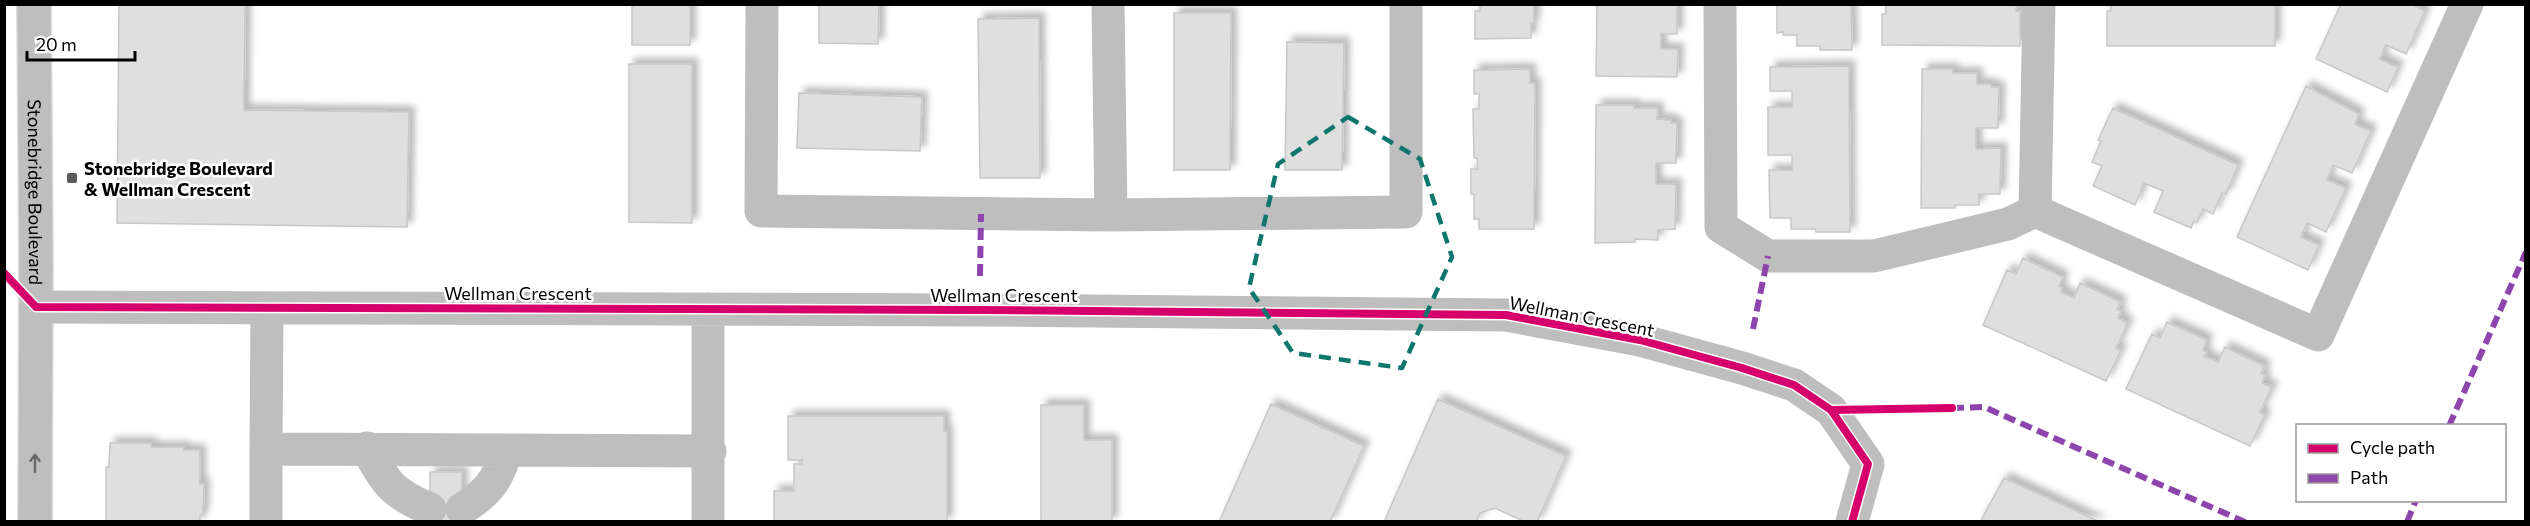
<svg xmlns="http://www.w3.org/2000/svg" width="2530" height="526" viewBox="0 0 2530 526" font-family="Commissioner,sans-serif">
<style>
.building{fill:#dfdfdf;stroke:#c7c7c7;stroke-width:1.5;filter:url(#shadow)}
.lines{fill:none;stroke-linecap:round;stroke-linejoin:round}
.major-casing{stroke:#dbdbdb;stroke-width:36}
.minor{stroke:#bebebe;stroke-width:33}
.major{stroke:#bebebe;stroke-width:33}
.quiet{stroke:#8e44ad;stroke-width:6;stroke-dasharray:12 6;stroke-linecap:butt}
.cycleway-casing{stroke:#fff;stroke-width:11}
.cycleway{stroke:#d6006c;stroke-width:8}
.oneway{stroke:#686868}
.marked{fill:none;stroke:#0f766e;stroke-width:4.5;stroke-dasharray:12 8;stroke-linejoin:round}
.poi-dot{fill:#595959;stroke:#fff;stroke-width:2}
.labels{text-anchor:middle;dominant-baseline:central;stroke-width:5;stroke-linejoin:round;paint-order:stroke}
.poi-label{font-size:18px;font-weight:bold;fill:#000;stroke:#fff;text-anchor:start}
.street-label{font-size:18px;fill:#000;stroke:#fff}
</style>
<defs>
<filter id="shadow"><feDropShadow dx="5.5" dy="-5.5" stdDeviation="3" flood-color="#0004"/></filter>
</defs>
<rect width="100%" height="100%" fill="#fff"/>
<path class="building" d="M119,4H245L244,110L409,112L407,227L117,223Z
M632,4H690V45H632Z
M819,4H879L878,44L819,43Z
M1480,4H1534V23H1531V38L1475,39V11H1480Z
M1597,4H1677V34H1661V49H1678L1677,77L1596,76Z
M1777,4H1851L1852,50H1820V46H1797V35H1783V32L1777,33Z
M1886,4H2017L2016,11H2020V46L1882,45V14H1886Z
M2111,4H2275V46H2107V11H2111Z
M2341,4H2411L2425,11L2406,54L2386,45L2380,59L2398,67L2387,92L2316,59Z
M1174,13H1231L1230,170H1174Z
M1039,18L1040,178H980L978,19Z
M1287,42L1344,43L1342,170H1285Z
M629,64H692V223L629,222Z
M1849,66L1850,232H1816L1815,229H1791V218H1770L1769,170H1792V155H1768V107H1792V91H1770V67Z
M1530,69V83H1535L1534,229H1479V219H1474V194H1471V169H1478L1477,158H1474L1473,109H1479V94H1474V70Z
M1922,69H1953V73H1977V84H1991V87H1999L1998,128H1976V149L2001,148L2000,194H1979V205H1955V208H1921Z
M2306,86L2359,114L2355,124L2371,131L2352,173L2333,165L2327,180L2346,188L2326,232L2307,223L2301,237L2319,245L2308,270L2237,237Z
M799,93L922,97L920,151L797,148Z
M1596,105H1634V108H1658L1657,119L1671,120V123H1677L1676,163H1656V184H1676L1675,229L1658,230V240L1635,239V242L1595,243Z
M2113,108L2238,165L2226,194L2222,193L2213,214L2203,209L2197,222L2194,221L2191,228L2154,212L2163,191L2144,183L2135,205L2093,186L2102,166L2092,162L2101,141L2098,140Z
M2023,258L2063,277L2059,286L2062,287L2061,292L2074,298L2080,283L2121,302L2117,309L2121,311L2118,318L2128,323L2116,348L2121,350L2106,381L1983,325L2007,270L2016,274Z
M2167,322L2207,340L2203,350L2207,352L2204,356L2218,362L2225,347L2265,366L2261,373L2265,375L2262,383L2272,387L2260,412L2265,415L2250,446L2126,389L2152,334L2160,338Z
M1438,399L1566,456L1537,522H1525L1495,508L1480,513L1476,522H1384Z
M1271,404L1364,446L1330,522H1219Z
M1041,405H1084V440H1112V522H1041Z
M788,416H944V431H947V522H774V491H794V464H802V460H788Z
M110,443H151V447H184V450H200V484H204L203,515H200V522H106V467H109Z
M430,472H462V522H430Z
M2004,478L2100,522H1980Z"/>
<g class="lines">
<g class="major-casing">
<g id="major">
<path id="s1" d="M34,4L36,264L35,522"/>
</g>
</g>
<path class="minor" d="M762,4L761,211L1111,215L1108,4
M1720,4L1721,227L1768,256H1874L2008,224L2035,211L2039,4
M2035,211L2318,335L2467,4
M1111,215L1406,212V4
M36,307L981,310L1506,315L1640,340L1742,368L1794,385L1831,410L1868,464L1852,522
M267,308L266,449L710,451
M367,448C385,483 393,494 430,509
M266,449V522
M462,509C489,492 497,481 507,450
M708,522V309"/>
<use href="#major" class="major"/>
<path class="quiet" d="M980,276L981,214
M1753,329L1768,256
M1952,408L1984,407L2245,522
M2449,426L2526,252
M2407,522L2416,500"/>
<g class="cycleway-casing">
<path id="cycleway" d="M4,273L36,307L981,310L1506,315L1640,340L1742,368L1794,385L1831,410L1868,464L1852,522
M1831,410L1952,408"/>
</g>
<use href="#cycleway" class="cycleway"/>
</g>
<defs><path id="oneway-shaft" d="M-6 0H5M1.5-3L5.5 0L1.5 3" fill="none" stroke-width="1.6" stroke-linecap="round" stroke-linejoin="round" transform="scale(1.5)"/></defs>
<use class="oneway" href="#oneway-shaft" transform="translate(35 463) rotate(-90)"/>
<path class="marked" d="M1348,117L1420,159L1452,257L1402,368L1293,353L1249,288L1278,164Z"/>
<rect class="poi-dot" x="66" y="172" width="12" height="12" rx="3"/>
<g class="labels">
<g class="poi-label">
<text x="84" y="168">Stonebridge Boulevard<tspan x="84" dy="21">&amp; Wellman Crescent</tspan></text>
</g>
<g class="street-label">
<text stroke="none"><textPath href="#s1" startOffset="188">Stonebridge Boulevard</textPath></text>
<text x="518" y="293">Wellman Crescent</text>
<text x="1004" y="295">Wellman Crescent</text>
<text transform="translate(1582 316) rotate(11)">Wellman Crescent</text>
</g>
</g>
<rect width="2530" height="526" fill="none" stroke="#000000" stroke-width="12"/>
<rect x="2296" y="424" width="210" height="78" fill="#ffffff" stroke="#999999" stroke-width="1.5"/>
<rect x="2308" y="444" width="30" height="9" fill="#d6006c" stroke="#999999" stroke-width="1.5"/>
<text x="2350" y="454" font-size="18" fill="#000000">Cycle path</text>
<rect x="2308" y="474" width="30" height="9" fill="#8e44ad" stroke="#999999" stroke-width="1.5"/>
<text x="2350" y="484" font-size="18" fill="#000000">Path</text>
<path d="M27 51v9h108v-9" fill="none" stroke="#000000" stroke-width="3"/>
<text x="36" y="51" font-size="18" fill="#000000" stroke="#ffffff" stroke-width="4.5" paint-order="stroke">20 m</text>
</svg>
